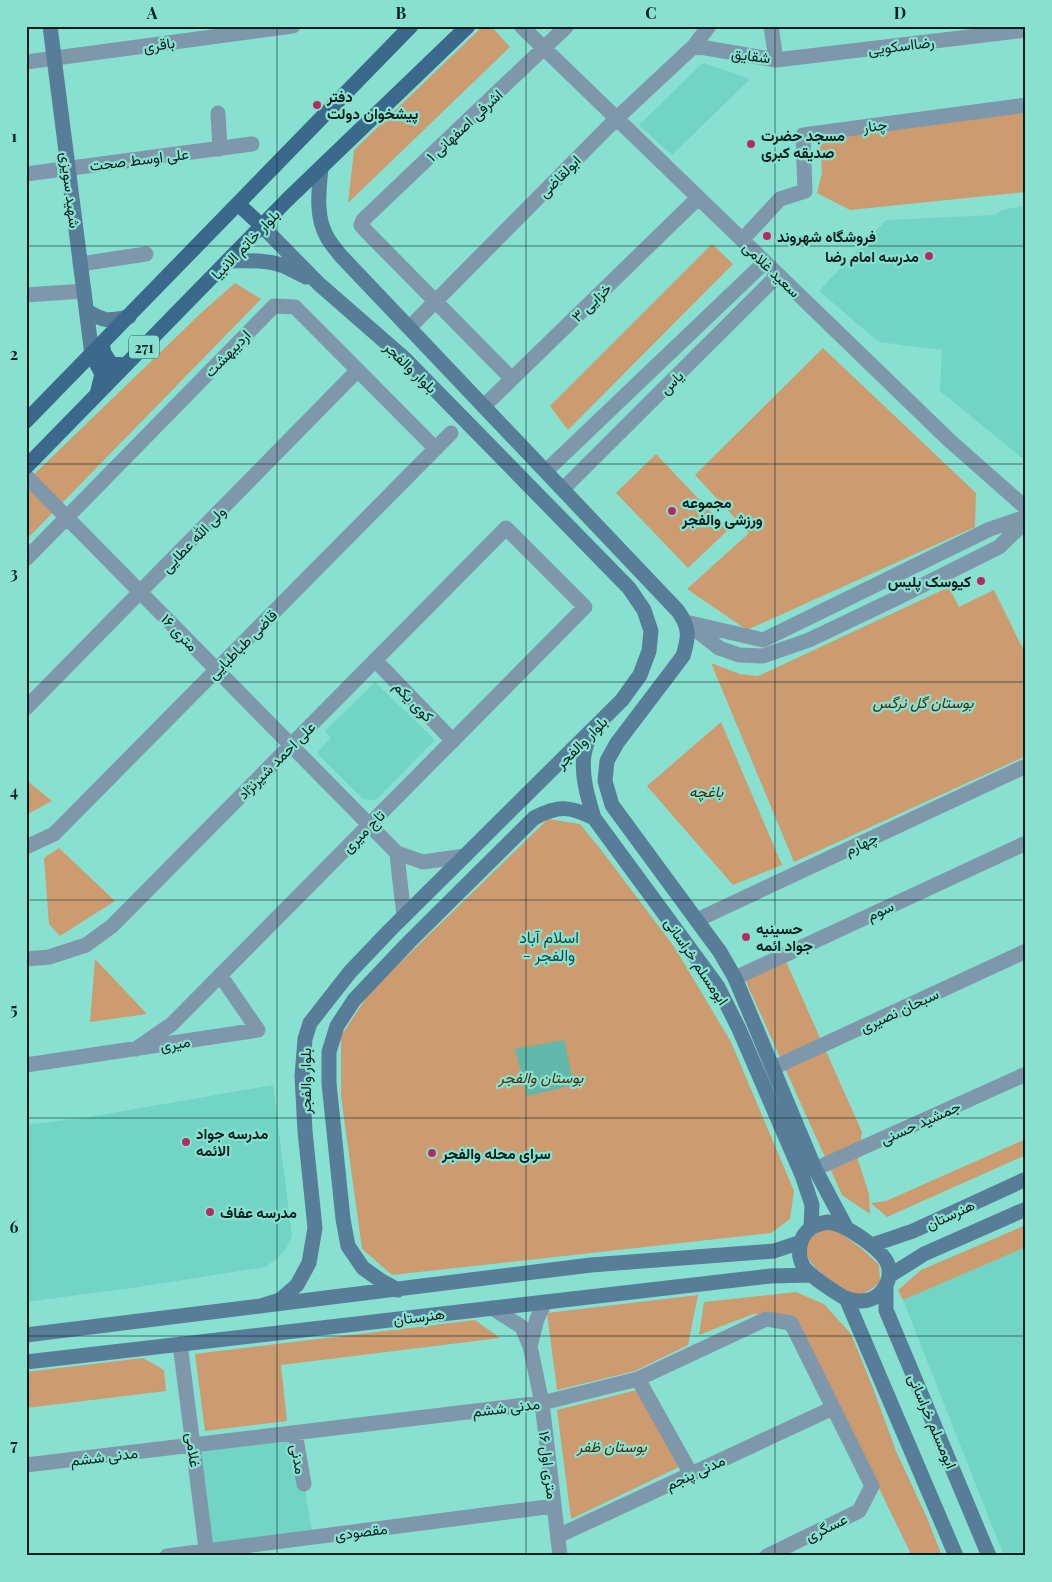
<svg xmlns="http://www.w3.org/2000/svg" width="1052" height="1582" viewBox="0 0 1052 1582" font-family="'Playfair Display',Vazirmatn,serif">
<style>
.built{fill:#71d4c4}
.green{fill:#cd9b70}
.water{fill:#61b8aa}
.lines{fill:none;stroke-linecap:round;stroke-linejoin:round}
.minor{stroke:#7f97aa;stroke-width:15}
.secondary{stroke:#587d99;stroke-width:15}
.primary{stroke:#3a698b;stroke-width:15}
.grid{fill:none;stroke:#021e1a;stroke-width:1;stroke-opacity:0.55}
.poi-dot{fill:#b62a62;stroke:#88e0d0;stroke-width:2}
.labels{text-anchor:middle;dominant-baseline:central;stroke-width:4.5;stroke-linejoin:round;paint-order:stroke}
.shield{fill:#88e0d0;stroke:#2a5851;stroke-width:1}
.shield-label{font-size:14px;font-weight:bold;fill:#021e1a}
.street-label{font-size:15px;fill:#021e1a;stroke:#88e0d0}
.poi-label{font-size:15px;font-weight:bold;fill:#021e1a;stroke:#88e0d0;text-anchor:start}
.park-label{font-size:15px;font-style:italic;fill:#4d2a04;stroke:#88e0d0}
.neighbourhood-label{font-size:16px;fill:#174740;stroke:#88e0d0}
.neatline{fill:none;stroke:#021e1a;stroke-width:2}
.grid-label{font-size:16px;text-anchor:middle;font-weight:bold;fill:#021e1a}
</style>
<rect width="100%" height="100%" fill="#88e0d0"/>
<path class="built" d="M703,63L750,79L672,155L639,125Z
M1026,205V461L940,391L942,350L879,342L819,291L886,220L995,215L1002,210Z
M375,682L435,740L376,800L363,799L317,753L331,738L325,731Z
M273,1085L292,1236L287,1247L278,1258L265,1267L138,1287L26,1302V1125L89,1117Z
M1026,1247V1556H1004L903,1300Z
M295,1433L313,1537L207,1551L193,1445Z"/>
<path class="green" d="M483,26H491L510,47L348,203L354,150Z
M1026,109V192L850,210L817,193L822,173L819,131Z
M712,244L733,264L568,430L550,406Z
M235,283L261,299L26,540V482L200,314Z
M823,348L976,493L975,527L747,630L687,589L749,533L695,475Z
M656,454L728,530L688,568L616,493Z
M949,587L959,607L994,590L1026,655V756L794,862L711,663L740,674L758,676Z
M721,722L782,865L733,885L647,786Z
M26,780L52,801L26,815Z
M548,819L580,824L602,851L675,948L731,1042L794,1191L790,1219L771,1233L392,1275L362,1249L341,1096V1036L370,992Z
M59,848L115,901L60,936L49,924L44,858Z
M784,957L862,1132L858,1160L869,1194L870,1214L842,1195L743,975Z
M95,959L147,1014L90,1022Z
M1026,1139V1155L887,1217L871,1203L886,1201Z
M1026,1225V1247L903,1300L898,1290L921,1270Z
M823,1229H835L862,1249L879,1265L880,1281C873,1290 866,1292 856,1296C840,1286 788,1260 813,1236C816,1234 820,1231 823,1229Z
M796,1292L824,1304L851,1334L873,1388L896,1451L927,1518L942,1556H912L795,1316L753,1314L699,1335L704,1302Z
M698,1295L688,1345L635,1371L557,1390L547,1313Z
M475,1320L500,1338L281,1365L287,1421L205,1431L195,1354Z
M143,1358L164,1370L166,1391L26,1408V1372Z
M637,1390L679,1467L571,1519L557,1410Z"/>
<path class="water" d="M564,1040L574,1085L527,1096L515,1049Z"/>
<g class="lines">
<path class="minor" d="M521,26L949,440L1026,508
M694,46L776,60L771,26
M776,60L1026,30
M26,62L293,26
M218,113L220,149
M26,174L252,144
M742,240L780,199L805,191L803,135L1026,105
M80,264L146,254
M26,295L84,291
M410,327L617,118L694,46L709,26
M512,379L365,230L361,225L363,220L567,26
M484,406L698,198
M546,471L765,262
M26,476L397,853
M563,489L778,275
M26,559L274,306L295,307L435,448
M686,622L719,648L739,655L763,656L809,640L897,598L999,547L1026,521
M690,623L763,640L990,529L1026,517
M375,660L453,741
M26,708L358,370
M26,847L54,834L451,433
M404,915L399,873L397,853L423,862L465,856
M697,920L1026,766
M26,959L49,957L86,945L112,926L506,528L585,607L172,1024L136,1049
M735,978L1026,843
M26,1065L258,1030L220,975
M773,1068L1026,951
M815,1169L1026,1074
M492,1308L522,1327L530,1346L542,1403L560,1556
M180,1344L207,1556
M530,1346L537,1319L545,1302
M638,1379L691,1474
M295,1433L304,1484
M26,1465L542,1403L638,1379L766,1319L791,1323L872,1486L859,1511L767,1556
M558,1536L833,1408
M167,1556L554,1506"/>
<path class="secondary" d="M50,26L92,355
M321,168C319,190 315,216 327,237C331,244 336,250 341,256L678,611C690,628 689,636 683,656L617,743L607,761L605,781L612,805L720,952L735,978L815,1169L846,1227
M228,261C246,261 266,259 284,266C291,269 299,274 306,277
M87,311C105,322 108,321 129,317
M589,735C588,741 585,748 584,755C581,776 588,798 594,818L718,987L739,1029L802,1175L812,1205L811,1227
M828,1222C842,1224 851,1231 862,1238C880,1251 900,1266 883,1290C878,1297 869,1301 860,1301C855,1301 850,1300 845,1298C836,1293 812,1277 805,1269C796,1256 798,1237 811,1228C816,1224 822,1223 828,1222Z
M872,1245L913,1231L1026,1179
M889,1276L924,1254L1026,1209
M886,1285V1310L989,1556
M398,1290L380,1280L363,1268L348,1246L343,1219L329,1083V1052L337,1026L354,1000L409,942L534,818C559,805 569,806 594,818
M846,1298L956,1556
M261,1306L280,1300L297,1285L309,1263L315,1228L305,1131L302,1076L305,1039L310,1023L350,972L390,930L622,700L640,675L649,651L651,631L644,610L629,588L405,359L319,284L262,226
M26,1335L591,1265L774,1251L801,1242
M26,1362L771,1276L812,1275"/>
<path class="primary" d="M238,204L262,226
M102,344L104,353L111,364L126,365
M92,355L102,374L97,394
M26,421L411,26
M26,467L287,200L468,26"/>
</g>
<path class="grid" d="M277,26V1556M526,26V1556M775,26V1556M26,246H1026M26,464H1026M26,682H1026M26,900H1026M26,1118H1026M26,1336H1026"/>
<g class="poi-dot">
<circle cx="317" cy="105" r="5"/>
<circle cx="751" cy="144" r="5"/>
<circle cx="767" cy="236" r="5"/>
<circle cx="929" cy="256" r="5"/>
<circle cx="672" cy="511" r="5"/>
<circle cx="981" cy="581" r="5"/>
<circle cx="746" cy="937" r="5"/>
<circle cx="186" cy="1142" r="5"/>
<circle cx="432" cy="1153" r="5"/>
<circle cx="210" cy="1212" r="5"/>
</g>
<g class="labels">
<rect class="shield" x="129" y="335.5" width="30" height="23" rx="4"/>
<g class="shield-label">
<text x="144" y="347">271</text>
</g>
<g class="street-label">
<text transform="translate(159 44) rotate(-8)">باقری</text>
<text transform="translate(901 45) rotate(-7)">رضااسکویی</text>
<text transform="translate(751 55) rotate(7)">شقایق</text>
<text transform="translate(464 125) rotate(-43)">اشرفی اصفهانی ۱</text>
<text transform="translate(875 125) rotate(-8)">چنار</text>
<text transform="translate(139 159) rotate(-7)">علی اوسط صحت</text>
<text transform="translate(559 176) rotate(-45)">ابولقاضی</text>
<text transform="translate(71 190) rotate(83)">شهید سویزی</text>
<text transform="translate(245 244) rotate(-46)">بلوار خاتم الانبیا</text>
<text transform="translate(772 269) rotate(44)">سعید غلامی</text>
<text transform="translate(591 302) rotate(-44)">خزایی ۳</text>
<text transform="translate(227 353) rotate(-46)">اردیبهشت</text>
<text transform="translate(411 367) rotate(44)">بلوار والفجر</text>
<text transform="translate(671 382) rotate(-45)">یاس</text>
<text transform="translate(193 539) rotate(-46)">ولی الله عطایی</text>
<text transform="translate(180 632) rotate(46)">۱۶ متری</text>
<text transform="translate(242 644) rotate(-45)">قاضی طباطبایی</text>
<text transform="translate(414 701) rotate(46)">کوی یکم</text>
<text transform="translate(581 742) rotate(-45)">بلوار والفجر</text>
<text transform="translate(276 760) rotate(-45)">علی احمد شیرنژاد</text>
<text transform="translate(363 831) rotate(-45)">تاج میری</text>
<text transform="translate(861 843) rotate(-25)">چهارم</text>
<text transform="translate(880 910) rotate(-25)">سوم</text>
<text transform="translate(697 961) rotate(56)">ابومسلم خراسانی</text>
<text transform="translate(899 1010) rotate(-25)">سبحان نصیری</text>
<text transform="translate(175 1043) rotate(-9)">میری</text>
<text transform="translate(305 1081) rotate(-90)">بلوار والفجر</text>
<text transform="translate(920 1122) rotate(-24)">جمشید حسنی</text>
<text transform="translate(950 1214) rotate(-25)">هنرستان</text>
<text transform="translate(419 1316) rotate(-7)">هنرستان</text>
<text transform="translate(506 1407) rotate(-7)">مدنی ششم</text>
<text transform="translate(933 1421) rotate(67)">ابومسلم خراسانی</text>
<text transform="translate(194 1450) rotate(83)">غلامی</text>
<text transform="translate(104 1456) rotate(-7)">مدنی ششم</text>
<text transform="translate(299 1459) rotate(80)">مدنی</text>
<text transform="translate(549 1465) rotate(83)">۱۶ متری اول</text>
<text transform="translate(695 1472) rotate(-25)">مدنی پنجم</text>
<text transform="translate(826 1527) rotate(-26)">عسگری</text>
<text transform="translate(361 1531) rotate(-7)">مقصودی</text>
</g>
<g class="poi-label">
<text x="327" y="96">دفتر<tspan x="327" dy="17">پیشخوان دولت</tspan></text>
<text x="761" y="135">مسجد حضرت<tspan x="761" dy="17">صدیقه کبری</tspan></text>
<text x="777" y="236">فروشگاه شهروند</text>
<text x="919" y="256" text-anchor="end">مدرسه امام رضا</text>
<text x="682" y="502">مجموعه<tspan x="682" dy="17">ورزشی والفجر</tspan></text>
<text x="971" y="581" text-anchor="end">کیوسک پلیس</text>
<text x="756" y="928">حسینیه<tspan x="756" dy="17">جواد ائمه</tspan></text>
<text x="196" y="1133">مدرسه جواد<tspan x="196" dy="17">الائمه</tspan></text>
<text x="442" y="1153">سرای محله والفجر</text>
<text x="220" y="1212">مدرسه عفاف</text>
</g>
<g class="park-label">
<text x="923" y="702">بوستان گل نرگس</text>
<text x="706" y="791">باغچه</text>
<text x="541" y="1077">بوستان والفجر</text>
<text x="612" y="1446">بوستان ظفر</text>
</g>
<g class="neighbourhood-label">
<text x="549" y="936">اسلام آباد<tspan x="549" dy="18">- والفجر</tspan></text>
</g>
</g>
<rect width="1052" height="1582" fill="none" stroke="#88e0d0" stroke-width="55"/>
<rect x="28" y="28" width="996" height="1526" class="neatline"/>
<g class="grid-label">
<text x="152" y="19">A</text>
<text x="401" y="19">B</text>
<text x="651" y="19">C</text>
<text x="900" y="19">D</text>
<text x="14" y="142">1</text>
<text x="14" y="360">2</text>
<text x="14" y="579">3</text>
<text x="14" y="797">4</text>
<text x="14" y="1015">5</text>
<text x="14" y="1233">6</text>
<text x="14" y="1451">7</text>
</g>
</svg>
